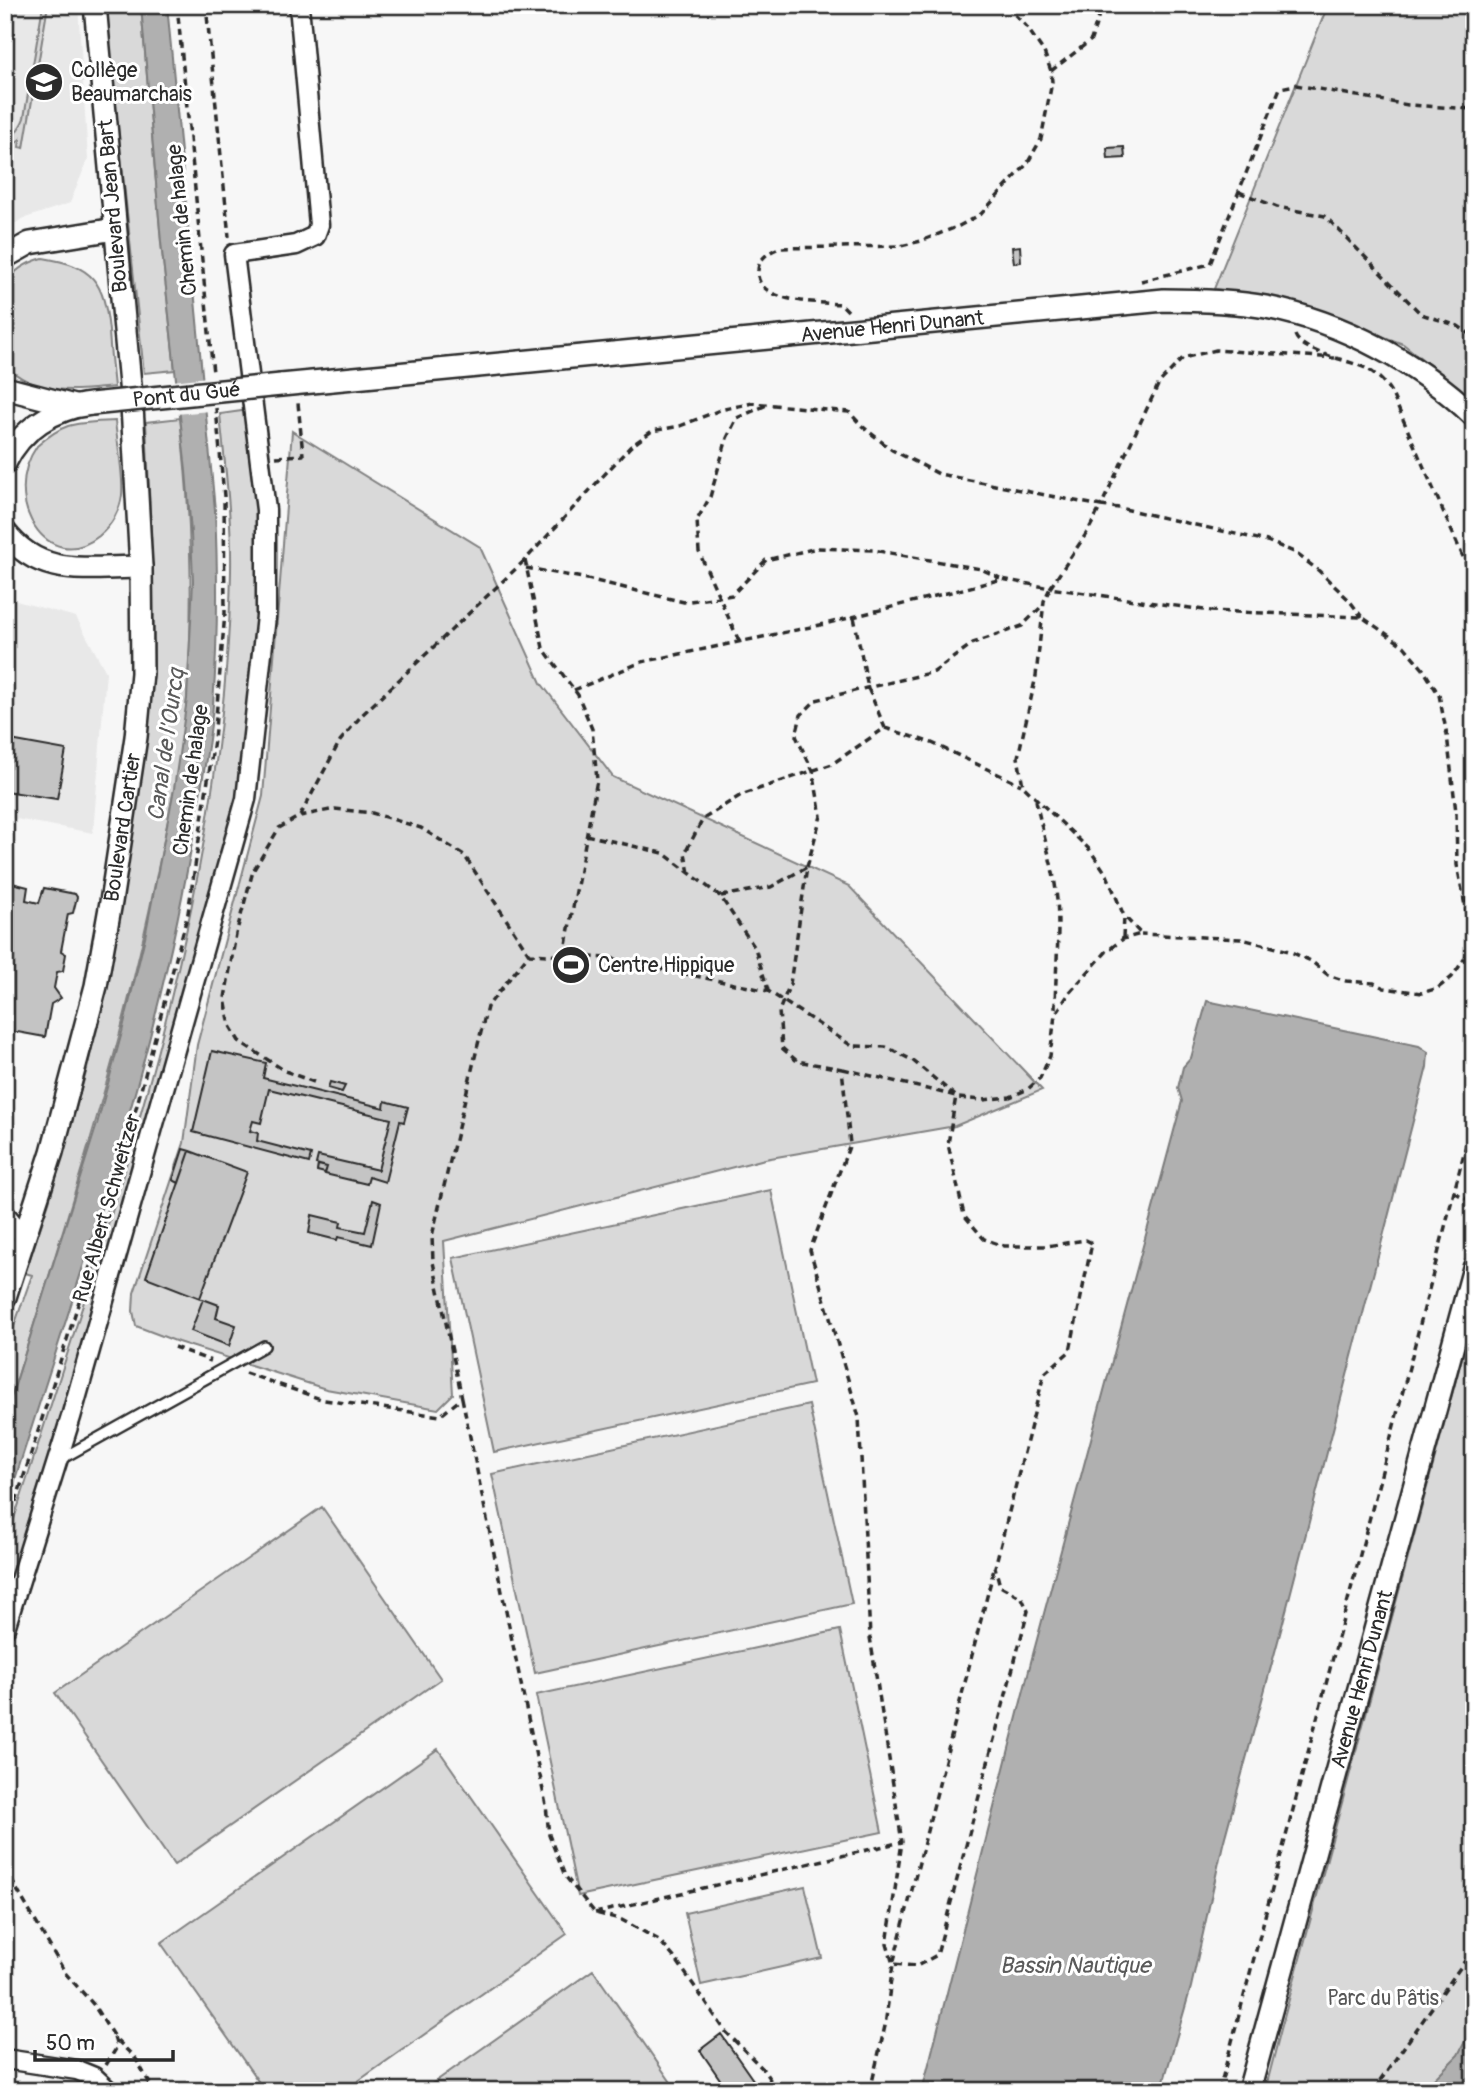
<svg xmlns="http://www.w3.org/2000/svg" width="1479" height="2096" viewBox="0 0 1479 2096" font-family="Pangolin,sans-serif">
<style>
.built{fill:#e8e8e8}
.green{fill:#d9d9d9;stroke:#828282;stroke-width:2}
.water{fill:#b0b0b0;stroke:#7b7b7b;stroke-width:2}
.pier{fill:#f7f7f7}
.building{fill:#c4c4c4;stroke:#2b2b2b;stroke-width:2}
.lines{fill:none;stroke-linecap:round;stroke-linejoin:round}
.service-casing{stroke:#2b2b2b;stroke-width:14}
.minor-casing{stroke:#2b2b2b;stroke-width:23}
.tertiary-casing{stroke:#2b2b2b;stroke-width:26}
.path{stroke:#2b2b2b;stroke-width:3.5;stroke-dasharray:7 5;stroke-linecap:butt}
.service{stroke:#fff;stroke-width:9}
.minor{stroke:#fff;stroke-width:18}
.tertiary{stroke:#fff;stroke-width:21}
.tertiary-bridge-casing{stroke:#2b2b2b;stroke-width:26;stroke-linecap:butt}
.tertiary-bridge{stroke:#fff;stroke-width:21}
.labels{text-anchor:middle;dominant-baseline:central;stroke-width:6;stroke-linejoin:round;paint-order:stroke}
.poi-label{font-size:21px;fill:#2b2b2b;stroke:#fff;text-anchor:start}
.street-label{font-size:21px;fill:#2b2b2b;stroke:#fff}
.park-label{font-size:21px;fill:#565656;stroke:#fff}
.water-label{font-size:23px;font-style:italic;fill:#5a5a5a;stroke:#fff}
</style>
<rect width="100%" height="100%" fill="#f7f7f7"/>
<filter id="ink" filterUnits="userSpaceOnUse"><feTurbulence type="fractalNoise" baseFrequency=".0143" numOctaves="2"/><feDisplacementMap in="SourceGraphic" scale="14" xChannelSelector="R" yChannelSelector="G"/><feConvolveMatrix kernelMatrix="1 2 1 2 8 2 1 2 1" color-interpolation-filters="sRGB"/></filter>
<g filter="url(#ink)">
<path class="built" d="M5,5H78L88,159L70,203L22,219L5,230Z
M5,598L76,617L106,672L93,833L5,817Z"/>
<path class="green" d="M43,5H48L24,148L19,147L20,139L5,154C5,144 20,130 24,118Z
M105,5H141L161,242L175,370L144,373Z
M1328,5H1474V400L1403,344L1283,299L1214,289Z
M43,258C94,266 104,282 109,331C110,350 112,368 114,387C74,391 36,396 5,365C5,349 1,293 7,283C14,269 29,262 43,258Z
M249,410L262,521L257,670L233,816L124,1215L5,1597V1547C106,1229 225,909 231,571C232,519 225,466 220,414Z
M180,418C191,512 194,602 187,697C183,756 169,815 157,874C120,1059 61,1237 5,1417V1352L32,1275L25,1273L49,1202L87,1069L117,936L137,803L154,670L153,580L146,422Z
M115,421C117,442 124,475 122,495C120,511 111,526 99,536C47,577 0,499 37,446C46,438 56,430 68,426C82,422 100,422 115,421Z
M292,431L480,547L541,683L613,777L849,886L1042,1090L955,1126L765,1159L444,1241L453,1394L438,1409L326,1389L178,1342L136,1326L133,1311L134,1293L184,1143L197,1045L263,796Z
M771,1190L812,1384L494,1452L453,1258Z
M1474,1313V2091H1265L1281,2029Z
M809,1405L852,1604L535,1673L492,1474Z
M322,1507L441,1679L174,1865L55,1693Z
M840,1630L882,1832L578,1896L536,1695Z
M438,1749L567,1934L344,2091H265L161,1943Z
M805,1886L822,1958L701,1985L685,1913Z
M593,1970L677,2091H422Z"/>
<path class="water" d="M141,5H167L215,510C218,575 218,640 213,705C210,745 201,785 195,825C157,1060 76,1285 5,1511V1417L97,1124L122,1032L145,937L174,789L187,699L193,581L191,533L186,471L161,242Z
M1207,1001L1419,1046L1428,1052L1427,1067L1282,1626L1223,1844L1191,1987L1161,2091H922L1032,1658L1182,1101L1178,1088L1183,1067L1191,1058Z
M1474,2024V2091H1422L1458,2055Z"/>
<path class="pier" d="M207,377L210,411L176,414L173,381Z"/>
<path class="building" d="M1124,147L1125,158L1108,159L1107,148Z
M1020,246L1021,262L1014,263L1012,247Z
M5,739L66,750L57,799L5,791Z
M5,860L6,865L11,866L8,882L28,887L26,900L39,903L44,888L75,894L77,897L73,913L68,914L61,951L66,954L63,971L57,972L54,988L61,998L51,1004L45,1037L12,1031L5,1036Z
M212,1051L266,1063L263,1078L384,1108L385,1101L408,1107L404,1122L400,1121L385,1182L369,1177L367,1184L325,1174L327,1167L316,1164L318,1156L378,1170L391,1119L269,1089L261,1123L253,1121L250,1131L258,1133L257,1141L311,1155L309,1163L193,1132Z
M330,1082L345,1086L342,1092L328,1088Z
M183,1149L190,1151L179,1183L173,1180Z
M190,1151L247,1172L200,1298L146,1277Z
M318,1165L327,1167L325,1173L317,1171Z
M373,1200L381,1203L372,1245L338,1237L337,1240L309,1233L312,1215L341,1222L340,1227L365,1232Z
M203,1299L219,1305L216,1318L236,1325L229,1346L191,1331Z
M721,2034L758,2087L752,2091H728L700,2050Z"/>
<g class="lines">
<g class="service-casing">
<path id="service" d="M59,1460L264,1346"/>
</g>
<g class="minor-casing">
<path id="minor" d="M5,1214L25,1238
M5,1628L71,1417L246,799L266,616V510L234,254L296,245L315,236L319,225L299,5
M5,2059L77,2070L94,2077L109,2091"/>
</g>
<g class="tertiary-casing">
<g id="tertiary">
<path d="M5,257L30,243L115,229"/>
<path id="s1" d="M281,385L1164,300C1198,300 1232,301 1266,307C1343,322 1418,363 1474,416"/>
<path d="M5,388L74,406"/>
<path d="M5,463C21,429 54,408 91,404"/>
<path d="M5,532C41,579 88,567 141,567"/>
<path id="s2" d="M5,1297L52,1152L96,986L111,902L136,737L142,673L141,567L132,406L95,5"/>
<path id="s3" d="M1249,2091L1474,1268"/>
</g>
</g>
<path class="path" d="M177,5L213,373
M206,5L229,237
M1051,71L1091,40L1102,5
M1239,192L1277,207L1325,216L1421,314L1458,326L1474,337
M1141,281L1210,264L1280,88L1296,85L1408,105L1474,109
M848,311L841,304C820,302 754,304 758,270C759,258 769,252 779,248L901,246L921,241L959,226L981,214L1027,164L1041,139L1052,82L1051,71L1044,52L1026,26L1005,5
M1295,335C1302,354 1351,359 1369,370C1379,376 1386,384 1392,394L1474,582
M276,457L303,455L298,403
M526,568L583,578L684,602L732,595L766,560L817,548L873,550L981,569L1000,578
M739,641L699,552L697,520L710,497L727,438L737,418L769,404
M574,690L642,662L825,624L1002,579L1050,588L1088,531L1101,506L1120,508L1267,541L1294,552L1318,570L1349,600L1362,617
M885,728L932,743L1021,785
M1036,800C1042,834 1054,865 1057,900C1060,937 1055,976 1055,1013
M300,816L340,741L362,715L525,560
M586,835L663,853L720,896L755,948L768,990
M689,873L685,853L703,819L741,795L832,764L885,728L868,688L854,617
M721,896L771,887L807,867
M1123,938L1124,916L1107,875L1090,850L1023,786L1018,757L1036,676L1044,601L1050,588L1211,611L1362,617L1404,646L1423,669L1439,695L1447,735L1456,812L1457,865L1469,926V944L1465,958L1452,977L1438,988L1422,993L1384,988L1374,983L1346,981L1328,975L1311,961L1289,951L1242,939L1141,934
M564,955L597,780L592,729L578,695L543,648L525,560L630,447L652,431L680,426L720,410L753,403L849,412L862,426L892,450L939,474L1101,506L1159,383L1183,358L1216,350L1335,358
M843,1069L956,1096L948,1144L964,1215L984,1239L1004,1246H1046L1086,1240L1092,1243L1070,1351L1044,1374L995,1567L1000,1586L1022,1598L1028,1611L937,1955L917,1966L893,1964L887,1944L902,1842
M314,1082L285,1071L239,1041L230,1026L225,998L236,934L253,871L279,828L300,816L335,809L372,813L421,828L464,855L529,954
M1454,1192L1474,1203
M174,1347L211,1361
M245,1373L324,1400L440,1416L462,1398L433,1262L432,1236L487,1007L529,954L609,958L768,991L852,1046L886,1047L912,1060L958,1098L982,1100L1010,1097L1028,1089L1040,1078L1050,1056L1055,1015L1070,992L1106,952L1123,939L1141,934L1124,916
M462,1398L546,1805L549,1835L565,1876L595,1913L620,1919L659,1940L677,1961L726,2032L762,2068L778,2091
M5,1536L116,1184L188,913L214,740L225,613L224,496L216,408
M5,1869L66,1974L93,2004L114,2037
M595,1913L902,1842L870,1637L859,1417L810,1250L850,1144L842,1069L797,1061L782,1048L779,1011L790,984L807,867L821,816L813,771L796,736L801,715L816,700L934,672L973,643L1022,626L1043,605
M106,2065L117,2047L114,2037L136,2059L154,2091
M870,2091L885,2026L893,1964L994,1569
M1219,2091L1397,1414L1474,1114
M1373,2091L1474,1948"/>
<use href="#service" class="service"/>
<use href="#minor" class="minor"/>
<use href="#tertiary" class="tertiary"/>
<g class="tertiary-bridge-casing">
<g id="tertiary-bridge">
<path id="s4" d="M91,404L281,385"/>
</g>
</g>
<use href="#tertiary-bridge" class="tertiary-bridge"/>
</g>
</g>
<defs>
<g id="school-disc" transform="scale(2.0125)"><circle r="9.5" fill="#2b2b2b" stroke="#fff"/><path d="M0-5L7-2L0 1L-7-2ZM-4 1L0 2.5L4 1V4Q0 6-4 4Z" fill="#fff"/></g>
<g id="stadium-disc" transform="scale(2.0125)"><circle r="9.5" fill="#2b2b2b" stroke="#fff"/><path d="M0-5a6.5 5 0 1 0 0 10a6.5 5 0 1 0 0-10ZM-3.5-1.8h7v3.6h-7Z" fill="#fff"/></g>
</defs>
<g fill-rule="evenodd">
<use href="#school-disc" x="44" y="82"/>
<use href="#stadium-disc" x="571" y="965"/>
</g>
<g class="labels">
<g class="poi-label">
<text x="71" y="70">Collège<tspan x="71" dy="24">Beaumarchais</tspan></text>
<text x="598" y="965">Centre Hippique</text>
</g>
<g class="street-label">
<text transform="translate(113 206) rotate(-95)">Boulevard Jean Bart</text>
<text transform="translate(182 220) rotate(-96)">Chemin de halage</text>
<text stroke="none"><textPath href="#s1" startOffset="614">Avenue Henri Dunant</textPath></text>
<text stroke="none"><textPath href="#s4" startOffset="96">Pont du Gué</textPath></text>
<text transform="translate(191 780) rotate(-82)">Chemin de halage</text>
<text stroke="none"><textPath href="#s2" startOffset="485">Boulevard Cartier</textPath></text>
<text transform="translate(107 1208) rotate(-74)">Rue Albert Schweitzer</text>
<text stroke="none"><textPath href="#s3" startOffset="427">Avenue Henri Dunant</textPath></text>
</g>
<g class="park-label">
<text x="1383" y="1998">Parc du Pâtis</text>
</g>
<g class="water-label">
<text transform="translate(166 745) rotate(-82)">Canal de l'Ourcq</text>
<text x="1075" y="1965">Bassin Nautique</text>
</g>
</g>
<rect width="1479" height="2096" fill="none" stroke="#fff" stroke-width="28"/>
<rect x="14" y="14" width="1451" height="2068" fill="none" stroke="#2b2b2b" stroke-width="2.5" filter="url(#ink)"/>
<path d="M35 2050v10h138v-10" fill="none" stroke="#2b2b2b" stroke-width="3.5"/>
<text x="46" y="2050" font-size="21" fill="#2b2b2b" stroke="#ffffff" stroke-width="5" paint-order="stroke">50 m</text>
</svg>
